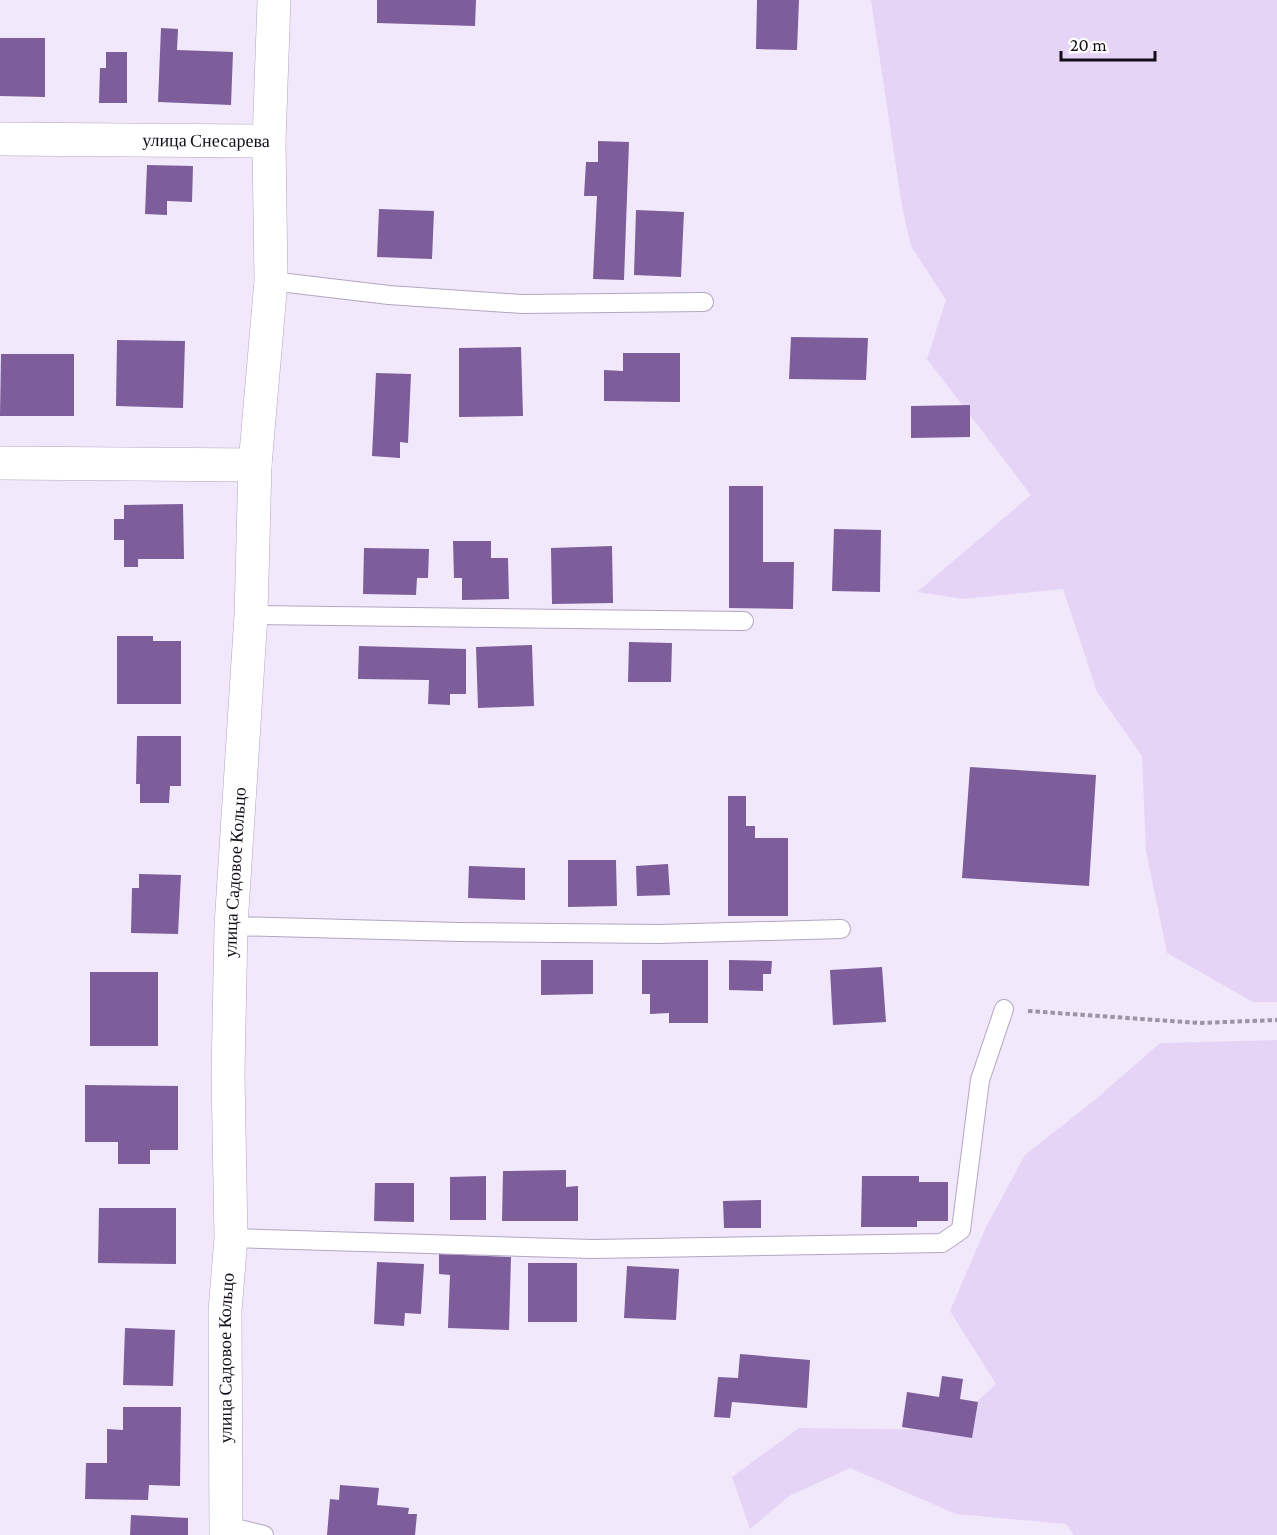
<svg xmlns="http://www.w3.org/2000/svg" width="1277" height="1535" viewBox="0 0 1277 1535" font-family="'Crimson Pro',serif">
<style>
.green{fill:#e6d4f7}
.building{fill:#7d5d9a}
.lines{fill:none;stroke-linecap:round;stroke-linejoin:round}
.service-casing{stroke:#b4a5c3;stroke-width:20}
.minor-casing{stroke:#b4a5c3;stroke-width:34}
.path{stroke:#9c94a4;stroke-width:4;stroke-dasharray:4.5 3;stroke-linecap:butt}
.service{stroke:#fff;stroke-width:18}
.minor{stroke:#fff;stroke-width:33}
.labels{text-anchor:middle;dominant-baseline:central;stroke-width:5;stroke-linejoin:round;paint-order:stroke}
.street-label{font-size:18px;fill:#130d18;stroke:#fff}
</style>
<rect width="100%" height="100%" fill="#f1e8fb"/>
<path class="green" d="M871,0H1277V1002H1253L1167,953L1146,851L1142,756L1097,692L1063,589L963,599L917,592L1031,495L927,359L946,300L911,246L902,206Z
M1277,1040V1535H1074L1066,1524L956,1514L850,1468L789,1496L750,1529L732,1477L799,1428L946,1430L996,1384L950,1311L986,1227L1025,1155L1096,1099L1160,1043Z"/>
<path class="building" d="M377,0H476L475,26L377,23Z
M757,0H799L797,50L756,49Z
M161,28L178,29L177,50L233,52L231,105L158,102Z
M0,38H45V97L0,96Z
M106,52H127V103H99L100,68H106Z
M598,141L629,142L624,280L593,279L597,196H584L586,162H598Z
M147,165L193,166L192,202L167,201V215L145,214Z
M379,209L434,211L432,259L377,257Z
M636,210L684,212L681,277L634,275Z
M791,337L868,338L866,380L789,379Z
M117,340L185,341L183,408L116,406Z
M521,347L523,416L459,417V348Z
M623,353H680V402L604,401V370L623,371Z
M1,354H74V416H0Z
M376,373L411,374L408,443L400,442V458L372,456Z
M970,405V437L911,438V406Z
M729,486H763V562H794L793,609L729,608Z
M183,504L184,559H138V567H124V540H114V519H124V505Z
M834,529L881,530L880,592L832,591Z
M453,541H491V558H508L509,599L462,600V578H454Z
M612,546L613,603L552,604L551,548Z
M364,548L429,549L428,578H417L416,595L363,594Z
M117,636H153V641H181V704H117Z
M629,642L672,643L671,682H628Z
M532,645L534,706L478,708L476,647Z
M359,646L466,649V694H450V705L428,704L429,680L358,679Z
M137,736H181V786H170L169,803H140V784H136Z
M970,767L1096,775L1089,886L962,878Z
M728,796H746V826H755V838H788V916H728Z
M568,860H616L617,906L568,907Z
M668,864L670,895L637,896L636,866Z
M469,866L525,868V900L468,898Z
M139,874L181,875L178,934L131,933L132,888H139Z
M541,960H593V994L541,995Z
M642,960H708V1023H669V1013L650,1014V994H642Z
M729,960L772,961L771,974H763V991L729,990Z
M882,967L886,1022L833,1025L830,970Z
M90,972H158V1046H90Z
M85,1085L178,1086V1150H150V1164H118V1142H85Z
M566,1170V1187L578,1186V1221H502L503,1171Z
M486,1176V1220H450V1177Z
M862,1176H919V1182H948V1221H917V1227H861Z
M375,1183H414V1222L374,1221Z
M761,1200V1228H724L723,1201Z
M99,1208H176V1264L98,1263Z
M439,1254L511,1257L509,1330L448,1328L450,1275L439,1274Z
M377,1262L424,1264L421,1314L405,1313L404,1326L374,1324Z
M528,1263H577V1322H528Z
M627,1266L679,1269L676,1320L624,1318Z
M125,1328L175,1330L173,1386L123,1385Z
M740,1354L810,1360L807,1408L732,1402L730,1418L714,1417L718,1377L738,1378Z
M942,1376L963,1379L960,1399L978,1402L972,1438L902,1427L907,1392L939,1397Z
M123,1407H181L180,1486L149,1485L148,1500L85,1499L86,1463H107V1429L123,1430Z
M340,1485L379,1488L377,1505L409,1508L408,1514H417L415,1535H327L330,1499L339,1500Z
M131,1515L188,1518V1535H130Z"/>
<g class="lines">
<g class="service-casing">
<path id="service" d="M271,281L389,295L522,304L704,302
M251,615L744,621
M231,926L459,932L659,934L841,929
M231,1238L593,1249L942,1243L961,1230L980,1080L1004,1009
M227,1526L264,1535"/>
</g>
<g class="minor-casing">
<g id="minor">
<path id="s1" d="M0,139L269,141"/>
<path d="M0,463L255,465"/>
<path id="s2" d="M226,1535L225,1311L231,1238L228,1074L231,926L251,615L255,465L271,281L269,141L274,0"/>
</g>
</g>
<path class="path" d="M1028,1011L1199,1023L1277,1020"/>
<use href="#service" class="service"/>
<use href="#minor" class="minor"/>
</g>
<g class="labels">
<g class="street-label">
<text stroke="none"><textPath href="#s1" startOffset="206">улица Снесарева</textPath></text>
<text stroke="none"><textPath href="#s2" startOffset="663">улица Садовое Кольцо</textPath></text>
<text stroke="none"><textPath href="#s2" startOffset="177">улица Садовое Кольцо</textPath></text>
</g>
</g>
<path d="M1061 51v9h94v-9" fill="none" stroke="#130d18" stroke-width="3"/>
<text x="1070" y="51" font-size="18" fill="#130d18" stroke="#ffffff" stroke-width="4.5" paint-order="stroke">20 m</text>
</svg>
